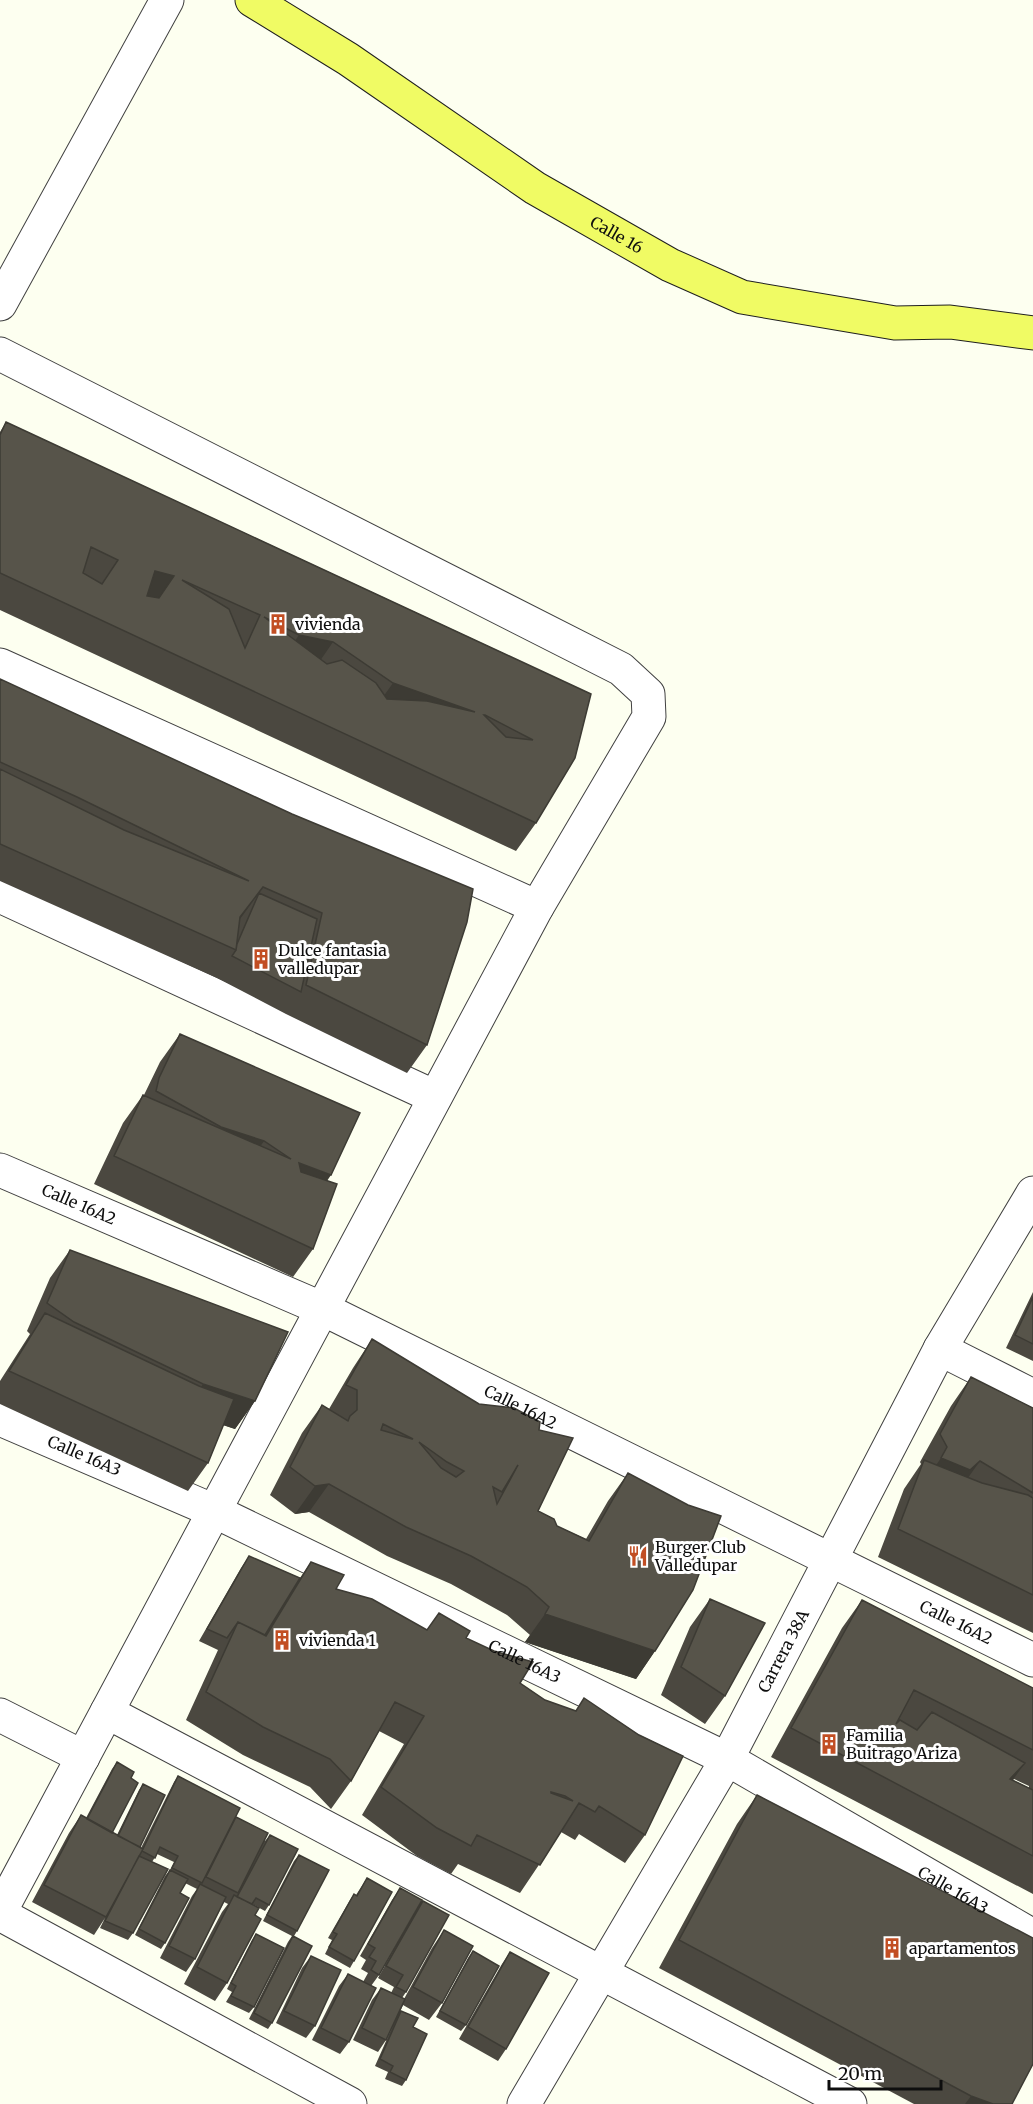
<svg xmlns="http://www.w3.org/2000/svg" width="1033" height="2104" viewBox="0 0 1033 2104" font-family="Merriweather,serif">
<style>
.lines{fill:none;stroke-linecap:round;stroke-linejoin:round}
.minor-casing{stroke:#414141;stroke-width:35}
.major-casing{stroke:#1f1f1f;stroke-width:35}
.minor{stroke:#fff;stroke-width:33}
.major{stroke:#f0fb64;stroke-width:33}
.wall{fill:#4b4840;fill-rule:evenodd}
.shaded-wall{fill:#3d3b34}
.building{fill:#57544a;stroke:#3d3b34;stroke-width:1.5;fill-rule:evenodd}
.labels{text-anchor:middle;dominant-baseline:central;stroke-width:6;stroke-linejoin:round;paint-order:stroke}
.street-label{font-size:16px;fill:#0e0e0e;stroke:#fff}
.poi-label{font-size:16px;fill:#0e0e0e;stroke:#fff;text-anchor:start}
</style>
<rect width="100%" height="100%" fill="#fdfff0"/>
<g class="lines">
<g class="minor-casing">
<g id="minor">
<path d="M0,304L167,0"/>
<path d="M0,354L621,669L648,694L649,717L537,907L0,1912"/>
<path d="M0,665L537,907"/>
<path d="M0,896L435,1097"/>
<path id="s1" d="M0,1170L323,1309L1033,1660"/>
<path d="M940,1349L1033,1396"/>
<path id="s2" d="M0,1419L214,1511L727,1759L1033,1936"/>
<path d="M107,1712L850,2104"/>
<path d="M0,1715L83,1757"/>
<path d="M0,1914L350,2104"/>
<path id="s3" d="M524,2104L727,1759L940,1349L1033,1193"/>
</g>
</g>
<g class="major-casing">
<g id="major">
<path id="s4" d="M252,0L348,59L535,188L670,265L742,297L895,323L950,322L1033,333"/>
</g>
</g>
<use href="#minor" class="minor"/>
<use href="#major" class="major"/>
</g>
<path class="wall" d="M6,422L591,694L536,823L516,851L0,610V432Z
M0,679L292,814L427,1045L407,1073L286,1014L217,978L0,881Z
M180,1034L327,1181L313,1249L293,1277L94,1184L123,1123L143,1095H144L160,1062Z
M70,1250L255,1401L235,1429L223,1425L208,1463L188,1491L0,1404V1381L30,1334L27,1331L50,1278Z
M1033,1292V1361L1006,1348Z
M372,1339L479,1404L539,1430L538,1511L557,1526L586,1539L608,1501L628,1473L655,1651L636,1679L525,1642L530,1635L507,1615L451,1584L387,1556L309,1512L295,1514L270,1495L302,1433L322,1405L329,1409L353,1368Z
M971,1377L1033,1408V1633L878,1557L904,1489L921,1464L920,1462L951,1406Z
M249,1556L300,1578L311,1562L336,1589L427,1630L466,1638L520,1683L645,1835L625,1863L579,1834L575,1840L561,1832L520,1893L458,1864L451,1874L417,1856L362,1815L404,1744L379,1731L351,1781L331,1809L310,1787L243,1755L186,1720L218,1650L199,1641L241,1568Z
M710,1599L725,1696L705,1724L661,1695L690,1627Z
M862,1600L1033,1688V1894L771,1757L842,1628ZM1014,1779L1029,1786V1788L1013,1780Z
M117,1762L131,1778L112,1833L117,1835L139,1790L143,1784L140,1847L141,1848L174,1782L178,1776L234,1821L265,1841L270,1835L269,1905L265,1911L252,1904L255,1915L227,1983L215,2001L184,1984L222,1912L228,1904L224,1902L195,1959L186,1972L160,1958L192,1896L197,1889L185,1883L180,1893L165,1943L161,1949L135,1935L165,1876L170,1870L174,1862L157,1854L152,1862L133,1933L128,1940L100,1928L105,1918L94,1935L32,1902L69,1833L81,1815L86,1818L112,1769Z
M757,1795L1012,2104H914L659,1968L737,1824Z
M299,1855L297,1931L294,1936L272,2023L268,2029L249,2019L288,1942L292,1936L263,1921L294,1861Z
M367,1878L354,1961L350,1968L325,1954L332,1940L328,1938L350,1900L354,1894L356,1895Z
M400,1888L379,1975L371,1986L349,2042L340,2054L312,2040L339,1986L348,1974L363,1982L368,1973L361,1969L366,1960L360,1956L392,1900Z
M423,1901L406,1992L402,1998L404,1999L432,1948L444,1930L442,2003L429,2020L403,2005L398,2016L401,2011L413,2027L406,2080L402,2086L385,2079L388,2072L375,2066L394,2023L386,2040L378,2052L353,2040L372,2000L381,1988L391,1993L394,1987L378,1978L415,1913Z
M256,1934L254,2007L249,2013L226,2002L232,1992L227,1989L252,1940Z
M473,1951L466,2025L461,2031L436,2017L468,1958Z
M510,1952L506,2049L498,2061L459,2039L502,1964Z
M311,1956L315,2026L306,2038L276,2023L302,1968Z"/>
<path class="shaded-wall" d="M155,571L174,576L154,605L136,599Z
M299,635L333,642L313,671L279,664Z
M393,683L475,712L373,711Z
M263,887L243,915L220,945L240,917Z
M221,1127L264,1141L245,1169L202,1155Z
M299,1163L331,1175L312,1203L279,1191Z
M203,1384L255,1401L235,1429L184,1412Z
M941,1458L980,1461L960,1489L921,1487Z
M329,1484L309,1512L295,1514L315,1486Z
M545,1614L655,1651L636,1679L525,1642Z
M1025,1763L1005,1791L1010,1779Z
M971,2096L993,2104H965Z"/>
<path class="building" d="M6,422L591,694L575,758L536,823L0,573V435ZM91,547L118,560L102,584L83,573ZM155,571L174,576L159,598L147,596ZM182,580L260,615L245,648L229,609ZM264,617L299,635L333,642L393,683L475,712L427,701L387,699L376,683L342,660L327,664ZM484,715H485L533,740L506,737Z
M0,679L292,814L473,889L467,922L427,1045L306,985L322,913L263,887L240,917L236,950L0,844V769L124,830L249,881L77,797L0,762Z
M259,893L317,919L301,992L232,956L236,950L237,944Z
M180,1034L360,1113L331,1175L299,1163L301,1172L337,1184L313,1249L114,1156L143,1095L291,1159L264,1141L221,1127L156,1091L159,1078Z
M70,1250L288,1332L255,1401L203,1384L74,1322L47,1303Z
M1033,1297V1344L1015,1335Z
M45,1313L199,1386L234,1399L208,1463L9,1371Z
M372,1339L479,1404L514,1408L540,1422L539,1430L573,1438L538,1511L554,1519L557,1526L589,1541L628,1473L688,1505L721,1516L693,1590L655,1651L545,1614L549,1607L527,1587L471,1556L406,1527L329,1484L315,1486L290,1467L322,1405L348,1421L350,1416L357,1410V1390L346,1385ZM383,1424L413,1439H412L381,1430ZM419,1442L447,1462L464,1471L456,1477L441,1468ZM518,1465L497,1504L493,1487L502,1492Z
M971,1377L1033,1408V1493L980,1461L970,1470L941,1458L947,1447L940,1434Z
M924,1460L982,1483L1028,1495L1033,1498V1595L898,1529Z
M249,1556L300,1578L265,1635L238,1622L227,1638L207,1629Z
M311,1562L344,1575L336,1589L372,1599L427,1630L439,1613L470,1631L466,1638L494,1651L533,1662L520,1683L545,1700L576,1711L584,1698L639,1735L683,1756L645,1835L599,1806L595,1812L579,1803L540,1865L477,1835L471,1846L437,1828L381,1787L424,1716L395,1702L351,1781L330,1759L263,1727L206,1692L238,1622L266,1636ZM551,1792L565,1796L573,1801L551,1793Z
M710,1599L765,1623L725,1696L681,1667Z
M862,1600L1033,1688V1750L914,1690L896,1724L900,1720L917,1730L932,1712L1025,1763L1010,1779L1033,1790V1856L791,1728Z
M117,1762L134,1772L131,1778L138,1783L112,1833L87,1819Z
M178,1776L240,1808L202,1883L172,1868L178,1856L160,1847L155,1858L142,1851Z
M143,1784L165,1795L140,1847L118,1836Z
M757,1795L1033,1938V2064L1012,2104H993L971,2096L679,1940Z
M81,1815L143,1849L106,1917L44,1885Z
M236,1817L268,1833L238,1893L206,1877Z
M270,1835L298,1849L269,1905L256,1898L252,1904L237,1897Z
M299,1855L329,1870L297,1931L267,1915Z
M139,1856L168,1869L133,1933L105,1921Z
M170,1870L188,1879L180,1893L189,1898L165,1943L139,1929Z
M367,1878L392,1892L354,1961L329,1947L337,1934L333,1932L354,1894L357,1896Z
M200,1884L226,1897L195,1959L169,1946Z
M400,1888L422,1900L379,1975L371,1970L376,1961L369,1957L375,1948L368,1944Z
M234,1895L259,1908L255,1915L261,1919L227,1983L197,1967Z
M423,1901L449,1915L406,1992L396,1987L403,1975L386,1966Z
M444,1930L473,1946L442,2003L413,1987Z
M256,1934L284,1948L254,2007L231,1996L236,1986L231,1983Z
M293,1936L312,1946L272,2023L254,2013Z
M473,1951L499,1966L466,2025L440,2011Z
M510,1952L549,1973L506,2049L468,2027Z
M311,1956L341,1970L315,2026L284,2011Z
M348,1974L376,1988L349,2042L321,2028Z
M381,1988L405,1999L386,2040L362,2028Z
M401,2011L418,2018L413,2027L427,2034L406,2080L390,2072L393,2066L380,2059Z"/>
<defs>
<g id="building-bare" transform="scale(1.62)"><path d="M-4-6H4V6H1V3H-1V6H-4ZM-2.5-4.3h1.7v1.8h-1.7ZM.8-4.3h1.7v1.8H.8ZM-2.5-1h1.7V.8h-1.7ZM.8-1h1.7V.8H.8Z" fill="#c24e23" stroke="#fff" stroke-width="2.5" paint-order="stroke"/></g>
<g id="restaurant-bare" transform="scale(1.62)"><path d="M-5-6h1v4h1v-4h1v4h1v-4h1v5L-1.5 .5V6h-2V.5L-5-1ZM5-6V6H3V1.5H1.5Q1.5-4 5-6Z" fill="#c24e23" stroke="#fff" stroke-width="2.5" paint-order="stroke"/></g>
</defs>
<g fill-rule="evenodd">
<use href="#building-bare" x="278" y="624"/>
<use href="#building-bare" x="261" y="959"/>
<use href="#restaurant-bare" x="638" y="1556"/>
<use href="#building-bare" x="282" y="1640"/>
<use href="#building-bare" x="829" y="1744"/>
<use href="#building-bare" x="892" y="1948"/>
</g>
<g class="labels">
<g class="street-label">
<text stroke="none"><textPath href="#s4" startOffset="434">Calle 16</textPath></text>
<text stroke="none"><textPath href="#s1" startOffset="86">Calle 16A2</textPath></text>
<text stroke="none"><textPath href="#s1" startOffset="572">Calle 16A2</textPath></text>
<text stroke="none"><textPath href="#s2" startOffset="92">Calle 16A3</textPath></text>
<text stroke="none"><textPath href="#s1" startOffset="1058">Calle 16A2</textPath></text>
<text stroke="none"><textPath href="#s3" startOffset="522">Carrera 38A</textPath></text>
<text stroke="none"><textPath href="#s2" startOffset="578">Calle 16A3</textPath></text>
<text stroke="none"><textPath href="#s2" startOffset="1064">Calle 16A3</textPath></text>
</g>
<g class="poi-label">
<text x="295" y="624">vivienda</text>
<text x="278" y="950">Dulce fantasia<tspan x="278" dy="18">valledupar</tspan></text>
<text x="655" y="1547">Burger Club<tspan x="655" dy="18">Valledupar</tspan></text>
<text x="299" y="1640">vivienda 1</text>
<text x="846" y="1735">Familia<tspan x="846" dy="18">Buitrago Ariza</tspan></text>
<text x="909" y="1948">apartamentos</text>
</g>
</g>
<path d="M829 2080v9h112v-9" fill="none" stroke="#0e0e0e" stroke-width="3"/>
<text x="838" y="2080" font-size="18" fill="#0e0e0e" stroke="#ffffff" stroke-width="4.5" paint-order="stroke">20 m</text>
</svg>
